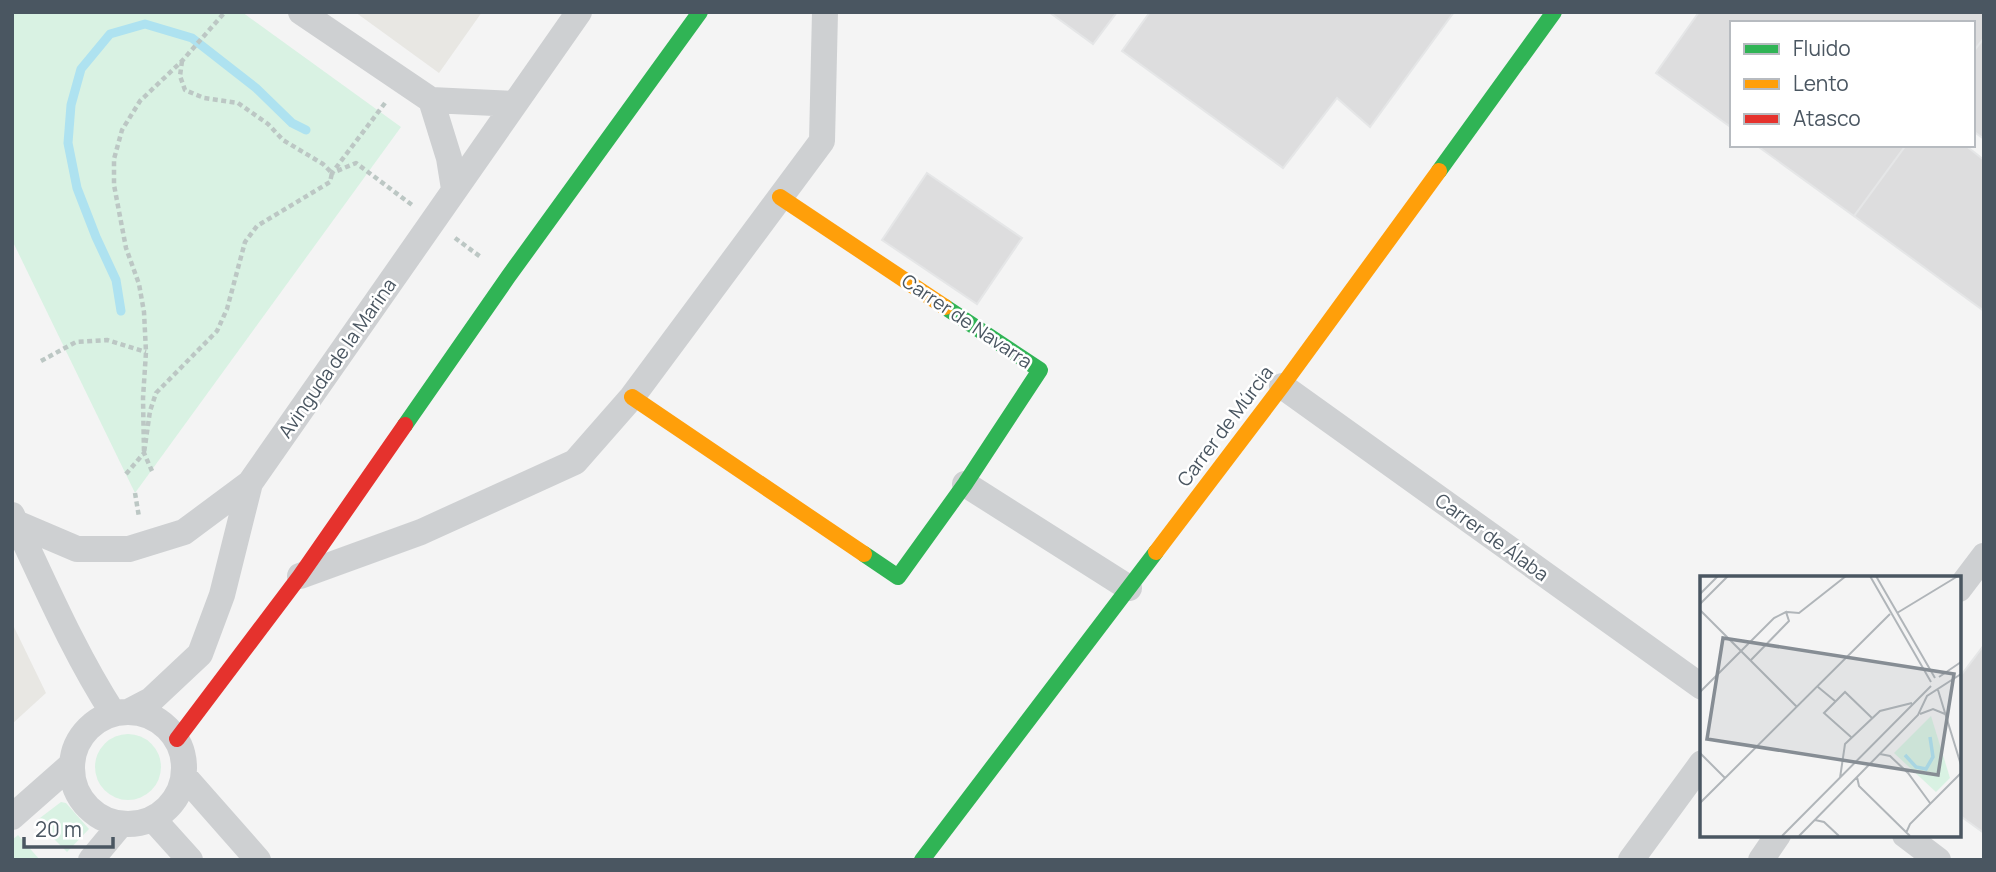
<svg xmlns="http://www.w3.org/2000/svg" width="1996" height="872" viewBox="0 0 1996 872" font-family="Manrope,sans-serif">
<style>
.commercial{fill:#e8e7e3}
.green{fill:#d9f2e3}
.lines{fill:none;stroke-linecap:round;stroke-linejoin:round}
.stream{stroke:#aee2f0;stroke-width:9}
.building{fill:#ddddde;stroke:#e5e6e7;stroke-width:2}
.path{stroke:#bcc7c4;stroke-width:4.5;stroke-dasharray:5 3.5;stroke-linecap:butt}
.street{stroke:#ced0d2;stroke-width:26}
.fast{stroke:#30b455;stroke-width:16}
.slow{stroke:#ff9f0a;stroke-width:16}
.jam{stroke:#e5322d;stroke-width:16}
.labels{text-anchor:middle;dominant-baseline:central;stroke-width:5;stroke-linejoin:round;paint-order:stroke}
.street-label{font-size:19px;fill:#4a5661;stroke:#fff}
.inset-river{fill:none;stroke:#aee2f0;stroke-width:3.5}
.inset-road{fill:none;stroke:#b0b5b9;stroke-width:2}
.view{fill:#868d94;fill-opacity:0.15;stroke:#868d94;stroke-width:3.5}
.inset-edge{fill:none;stroke:#4a5661;stroke-width:3.5}
</style>
<rect width="100%" height="100%" fill="#f4f4f4"/>
<path class="commercial" d="M355,12H482L439,73Z
M12,623L46,693L12,724Z"/>
<path class="green" d="M12,12H242L401,127L135,493L12,240Z
M95 767a33 33 0 1 1 66 0a33 33 0 1 1-66 0Z
M61,802L66,803L89,829L67,852L36,821Z
M18,835L40,860H12V840Z"/>
<g class="lines">
<path class="stream" d="M121,311L116,280L96,237L77,188L68,143L71,105L81,69L110,34L145,24L192,38L256,88L292,123L306,130"/>
</g>
<path class="building" d="M1049,12H1117L1093,44Z
M1150,12H1454L1370,127L1337,98L1283,168L1122,51Z
M1699,12H1984V38L1973,52V23H1732V128L1656,73Z
M1984,38V139L1973,131V52Z
M1756,145H1906L1854,216Z
M1906,145H1965L1984,160V311L1854,216Z
M927,173L1022,238L977,304L882,240Z
M1984,645V833L1959,815V678Z"/>
<g class="lines">
<path class="path" d="M182,61L180,76L185,90L204,98L238,103L268,124L283,140L323,164L332,173L330,182L257,226L245,242L227,309L217,331L156,393L150,411L144,453L143,398L146,352L144,312L139,284L126,248L114,185V159L122,130L140,101L182,61L225,12
M385,103L332,173L356,163L412,205
M455,238L482,258
M41,361L76,342L107,340L146,352
M126,474L144,453L152,471
M135,493L139,517"/>
<path class="street" d="M301,12L431,100L514,104
M431,100L449,158L454,189
M1282,386L1702,687
M965,484L1129,588
M12,515C44,582 73,651 113,713
M16,523L77,549H129L184,532L250,483
M300,576L421,532L575,462L632,397L822,141L825,12
M1959,589L1984,556
M130,711L151,700L200,654L222,595L250,483L579,12
M72 768a56 56 0 1 1 112 0a56 56 0 1 1-112 0Z
M184,776L258,860
M12,817L71,765
M153,819L190,860
M1905,835L1938,860
M91,860L121,824
M1631,860L1702,763
M1761,860L1778,835"/>
<path class="fast" d="M1439,171L1554,12
M405,425L508,277L700,12
M864,554L898,577L965,484L1040,370L945,307
M922,860L1156,552"/>
<path class="slow" d="M780,197L945,307
M632,397L864,554
M1156,552L1282,386L1439,171"/>
<path class="jam" d="M177,739L300,576L405,425"/>
</g>
<g class="labels">
<g class="street-label">
<text transform="translate(967 321) rotate(34)">Carrer de Navarra</text>
<text transform="translate(337 358) rotate(-55)">Avinguda de la Marina</text>
<text transform="translate(1225 426) rotate(-53)">Carrer de Múrcia</text>
<text transform="translate(1492 537) rotate(36)">Carrer de Álaba</text>
</g>
</g>
<g transform="translate(1700 576)">
<rect width="261" height="261" fill="#f4f4f4"/>
<path d="M231,140L250,202L236,216L194,177Z" fill="#d9f2e3"/>
<path class="inset-river" d="M205,179L216,191L226,193L233,181L230,161"/>
<path class="inset-road" d="M170,0L231,106M176,0L235,102M0,18L18,0M0,28L28,0M0,34L97,131M87,36L99,37L146,0M197,37L258,0M239,101L261,86M118,111L135,125M238,114L261,189M0,116L74,42L86,36L89,45L50,85M220,138L233,133L245,138M151,161L124,137L145,116L172,142M0,177L25,202M180,178L190,180L208,197L230,227M157,201L159,210L210,260M140,202L145,168L180,135L212,127M0,227L190,38M115,244L124,246L139,260M206,257L210,248L261,197M82,260L231,110M99,260L218,139L227,120L261,98"/>
<path class="view" d="M23,62L254,98L238,199L7,163Z"/>
<rect width="261" height="261" class="inset-edge"/>
</g>
<rect width="1996" height="872" fill="none" stroke="#4a5661" stroke-width="28"/>
<rect x="1730" y="21" width="245" height="126" fill="#ffffff" stroke="#b7bbc0" stroke-width="2"/>
<rect x="1744" y="44" width="35" height="10" fill="#30b455" stroke="#b7bbc0" stroke-width="2"/>
<text x="1793" y="56" font-size="21" fill="#4a5661">Fluido</text>
<rect x="1744" y="79" width="35" height="10" fill="#ff9f0a" stroke="#b7bbc0" stroke-width="2"/>
<text x="1793" y="91" font-size="21" fill="#4a5661">Lento</text>
<rect x="1744" y="114" width="35" height="10" fill="#e5322d" stroke="#b7bbc0" stroke-width="2"/>
<text x="1793" y="126" font-size="21" fill="#4a5661">Atasco</text>
<path d="M24 837v10h89v-10" fill="none" stroke="#4a5661" stroke-width="3.5"/>
<text x="35" y="837" font-size="21" fill="#4a5661" stroke="#ffffff" stroke-width="5" paint-order="stroke">20 m</text>
</svg>
